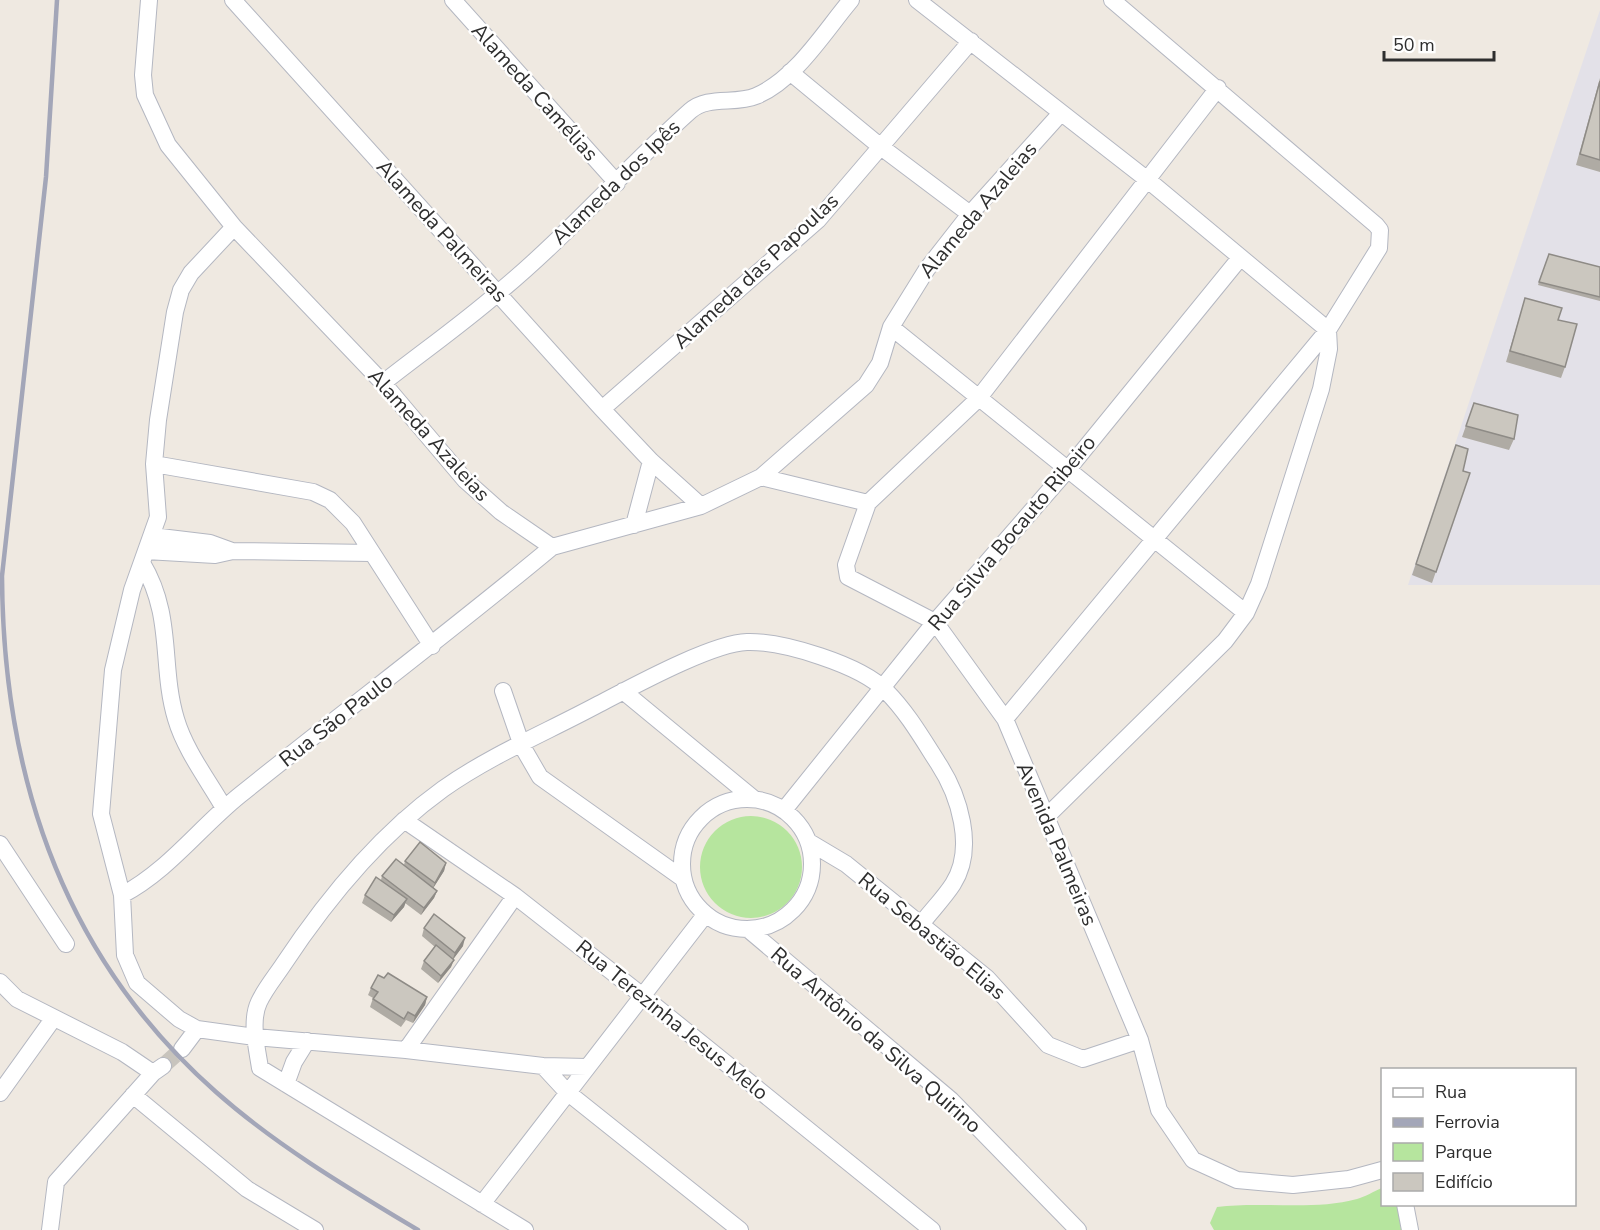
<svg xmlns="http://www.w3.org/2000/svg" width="1600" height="1230" viewBox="0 0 1600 1230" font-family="'Nunito Sans',sans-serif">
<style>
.industrial{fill:#e3e1e8}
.green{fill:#b6e59e}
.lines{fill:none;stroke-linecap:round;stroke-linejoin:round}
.street-tunnel{stroke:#c8c4bd;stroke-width:16;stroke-dasharray:16 8;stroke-linecap:butt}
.street-casing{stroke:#b4b7c1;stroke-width:18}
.street{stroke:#fff;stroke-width:16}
.rail{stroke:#a3a6b8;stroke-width:4.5}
.wall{fill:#afaba4}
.shaded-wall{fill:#8e8b86}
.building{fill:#cbc7bf;stroke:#8e8b86;stroke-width:1.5}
.labels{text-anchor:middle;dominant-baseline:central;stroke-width:5;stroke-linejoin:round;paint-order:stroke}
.street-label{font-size:21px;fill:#2e2e2e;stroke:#fff}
</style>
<rect width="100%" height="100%" fill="#efe9e1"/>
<path class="industrial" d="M1600,10V585H1408Z"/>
<path class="green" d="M700 867a51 51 0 1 1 102 0a51 51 0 1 1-102 0Z
M1382,1188V1204L1398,1205L1401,1230H1214L1210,1223L1217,1207C1262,1201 1313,1211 1357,1199C1365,1197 1374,1191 1382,1188Z"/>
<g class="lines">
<path class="street-tunnel" d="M163,1066L182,1049"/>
<g class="street-casing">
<path id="street" d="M149,0L143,75L145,95L168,145L234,227L383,383L465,480L501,512L552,547L701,506L761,477L866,385L880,363L891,327L927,269L970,214L1061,113
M233,0L602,409L651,461L701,506
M453,0L617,183
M917,0L1149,181L1328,330L1329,349L1321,389L1259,584L1246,613L1225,641L1045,818
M790,72L881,147L970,214
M234,227L191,273L181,290L175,312L158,420L154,464L158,517L132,590L113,670L101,814L122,895L125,955L137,983L179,1019L197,1029L255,1037L406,1050L543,1066L587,1067
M891,327L1246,613
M383,383C421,353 461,325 498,293C566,237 624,170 690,111C708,95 735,105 756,96C796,79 824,32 851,0
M602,409L818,220L971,41
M154,464L313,492L330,500L353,523L432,646
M761,477L868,503L846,565L848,577L935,622L1005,719L1140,1040L1159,1110L1193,1160L1237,1180L1293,1185L1349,1179L1382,1170
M868,503L978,399L1218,88
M634,525L651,461
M152,536L210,543L232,551
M146,551L215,555L233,551L372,553
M142,563C174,616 160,666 176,719C185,750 208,780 224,808
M503,691L522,746L540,777L682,878
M623,691L754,799
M1005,719L1328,330L1379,248L1380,230L1376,225L1112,0
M682 864a65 65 0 1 1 130 0a65 65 0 1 1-130 0Z
M784,810L935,622L1069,468L1240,258
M404,820L515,896L644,997L932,1230
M809,842L846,864L987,978L1048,1045L1083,1059L1140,1040
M0,844L66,944
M122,895C168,871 200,827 240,795C343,712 450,632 552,547
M749,930L951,1100L1078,1230
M0,982L17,999L122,1052L153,1073
M182,1049L197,1029
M406,1050L515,896
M543,1066L567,1092L740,1230
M286,1084L294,1062L307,1041
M0,1093L53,1019
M133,1095L247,1189L315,1230
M482,1204L705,915
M1405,1204L1410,1230
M50,1230L56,1182L153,1073L163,1066
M525,1230L260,1068C257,1048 250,1021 259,1002C265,989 275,977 283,965C326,900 379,835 443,789C491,755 547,732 599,704C632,687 712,643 747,642C783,641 861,665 886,691C907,712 922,738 938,763C959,795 976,848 953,884C944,898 932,910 922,923"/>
</g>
<use href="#street" class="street"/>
<path class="rail" d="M57,0L46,177L2,576C3,775 62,956 216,1092C277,1146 348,1188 418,1230"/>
</g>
<path class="wall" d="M1600,78V172L1576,165Z
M1549,254L1600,267V301L1538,285Z
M1525,298L1558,320L1565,367L1561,378L1506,362Z
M1474,403L1514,439L1509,450L1462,437Z
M1456,445L1463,471L1470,473L1432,583L1412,575Z
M405,861L446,863L444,871L433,888L437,891L434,898L421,915L405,903L404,907L391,922L362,903L365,895L381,880L382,876L404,865Z
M424,928L463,946L453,959L451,967L438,983L421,969L424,961L435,947L422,936Z
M371,988L427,997L425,1005L413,1023L406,1020L401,1027L370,1007L373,998L368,995Z"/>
<path class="shaded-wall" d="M446,863L444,871L432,890L435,883Z
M437,891L434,898L421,915L424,908Z
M407,899L404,907L391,922L394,915Z
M465,938L463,946L452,961L455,953Z
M454,960L451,967L438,983L441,976Z
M427,997L425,1005L413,1023L415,1016Z"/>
<path class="building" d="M1600,81V160L1580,154Z
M1549,254L1600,267V297L1539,282Z
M1525,298L1562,308L1558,320L1577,324L1565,367L1510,351Z
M1474,403L1518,415L1514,439L1466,426Z
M1456,445L1468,449L1463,471L1470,473L1436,572L1416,564Z
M420,842L446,863L435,883L405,861Z
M396,859L437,891L424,908L382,876Z
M376,877L407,899L394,915L365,895Z
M434,914L465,938L455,953L424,928Z
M436,945L454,960L441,976L424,961Z
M388,973L427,997L415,1016L408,1012L404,1019L373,999L378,992L371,988L378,975L384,978Z"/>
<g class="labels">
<g class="street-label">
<text transform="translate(535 92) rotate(48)">Alameda Camélias</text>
<text transform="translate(616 182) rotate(-44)">Alameda dos Ipês</text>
<text transform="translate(978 210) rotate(-50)">Alameda Azaleias</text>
<text transform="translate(442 231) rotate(48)">Alameda Palmeiras</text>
<text transform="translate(756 271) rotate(-43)">Alameda das Papoulas</text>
<text transform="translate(429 435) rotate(48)">Alameda Azaleias</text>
<text transform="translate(1012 533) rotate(-50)">Rua Silvia Bocauto Ribeiro</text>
<text transform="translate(336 720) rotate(-38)">Rua São Paulo</text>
<text transform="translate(1057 844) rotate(67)">Avenida Palmeiras</text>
<text transform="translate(932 936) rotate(40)">Rua Sebastião Elias</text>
<text transform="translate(672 1020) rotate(39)">Rua Terezinha Jesus Melo</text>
<text transform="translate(876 1040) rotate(41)">Rua Antônio da Silva Quirino</text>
</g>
</g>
<rect x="1381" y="1068" width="195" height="138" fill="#ffffff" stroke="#ababab" stroke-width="1.5"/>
<rect x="1393" y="1088" width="30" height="9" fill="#ffffff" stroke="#ababab" stroke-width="1.5"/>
<text x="1435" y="1098" font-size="18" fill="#2e2e2e">Rua</text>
<rect x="1393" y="1118" width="30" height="9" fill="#a3a6b8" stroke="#ababab" stroke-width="1.5"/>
<text x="1435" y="1128" font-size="18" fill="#2e2e2e">Ferrovia</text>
<rect x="1393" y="1143" width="30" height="18" fill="#b6e59e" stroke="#ababab" stroke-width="1.5"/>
<text x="1435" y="1158" font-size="18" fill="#2e2e2e">Parque</text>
<rect x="1393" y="1173" width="30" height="18" fill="#cbc7bf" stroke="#ababab" stroke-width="1.5"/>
<text x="1435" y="1188" font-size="18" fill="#2e2e2e">Edifício</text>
<path d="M1384 51v9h110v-9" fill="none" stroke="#2e2e2e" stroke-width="3"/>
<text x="1393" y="51" font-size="18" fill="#2e2e2e" stroke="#ffffff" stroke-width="4.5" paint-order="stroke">50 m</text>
</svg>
